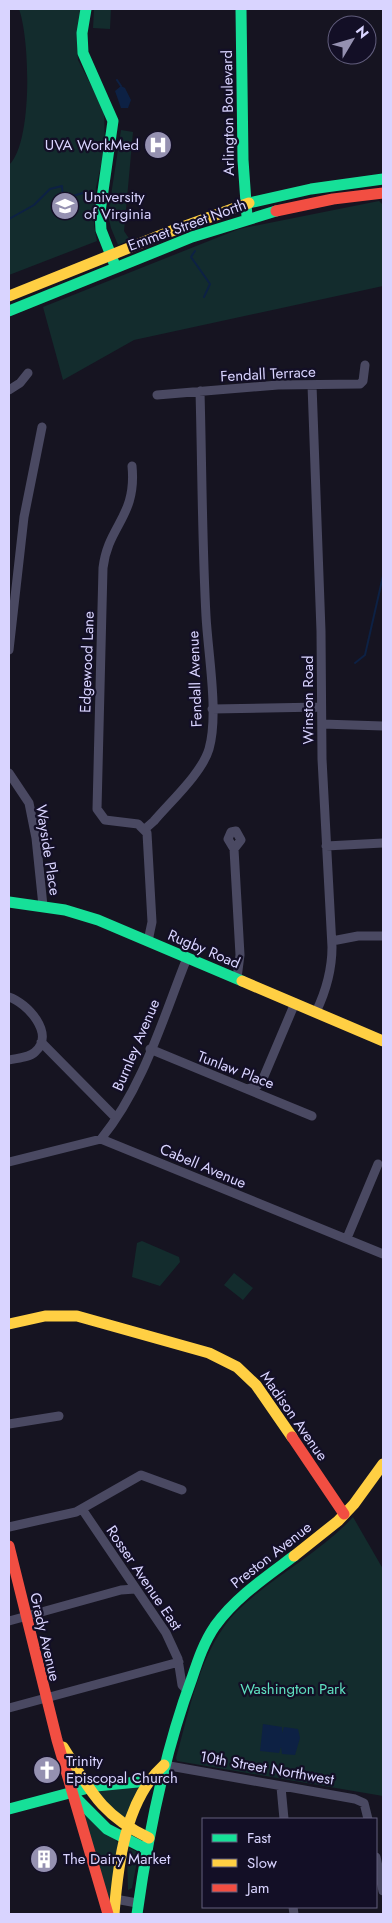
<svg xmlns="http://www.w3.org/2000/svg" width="392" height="1923" viewBox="0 0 392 1923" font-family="Jost,sans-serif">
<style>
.green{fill:#132c2d}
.water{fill:#0d2144}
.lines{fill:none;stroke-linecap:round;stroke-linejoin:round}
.stream{stroke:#0d2144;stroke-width:2}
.street{stroke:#4a4962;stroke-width:9}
.fast{stroke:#16e098;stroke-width:11}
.slow{stroke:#ffcf43;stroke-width:11}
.jam{stroke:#f24e42;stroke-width:11}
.labels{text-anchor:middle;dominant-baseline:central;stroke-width:4.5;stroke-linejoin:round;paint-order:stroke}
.street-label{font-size:15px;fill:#d9d4ff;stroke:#130f26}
.poi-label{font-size:15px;fill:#d9d4ff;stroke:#130f26;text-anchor:start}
.park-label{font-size:15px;fill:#5fe0c0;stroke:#130f26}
</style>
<rect width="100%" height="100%" fill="#161421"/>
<path class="green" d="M19,9H83L77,35L78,60L104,110L105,148L96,187L94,226L97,241L9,275V165C33,142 30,39 19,9Z
M94,9H111L110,29L93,28Z
M121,130L133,132L124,231L130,240L118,245L111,228L108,215Z
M379,201L383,205V286L134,340L63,380L43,307L239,229Z
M142,1241L179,1257L180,1262L160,1286L132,1277L137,1243Z
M234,1273L253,1288L243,1300L224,1285Z
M353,1517L383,1569V1796L177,1761L176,1758C190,1709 200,1649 237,1611C273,1576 319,1554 353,1517Z
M139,1786L126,1820L113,1811L95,1789Z
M83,1813L120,1844L111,1907Z
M129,1848L136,1851L138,1856L132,1888L128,1890L127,1856Z"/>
<path class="water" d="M121,86L125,88L131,100L128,108H121L115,91Z
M263,1724L282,1727V1733L284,1727L298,1729L300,1738L295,1755L282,1754L281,1747L279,1753L260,1751Z"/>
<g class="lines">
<path class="stream" d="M117,80L121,86
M9,219L34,205L50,189L62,186L63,199L86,192
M195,251L191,257L210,284L204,297
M355,663L365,655L383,576"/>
<path class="street" d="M312,385L321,631L322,759L332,947C332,971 326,991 316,1012
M9,390L20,383L28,373
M157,395L278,385L360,384L363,381L365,365
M132,466C137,517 108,525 103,568L97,809L105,820L138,824L147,833L152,922L148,941
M9,650L24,517L42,427
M212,709L321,707
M322,724L383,726
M9,773L29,803L36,838L43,906
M145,829L154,821C170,802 202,773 209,749C219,714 208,654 206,616C202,541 202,466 200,391
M236,831L241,840L234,849L228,839L231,832Z
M326,846L383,843
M234,849L240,955L237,978
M332,941L358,936H383
M9,997C27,1003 56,1034 35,1052C29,1058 17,1058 9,1060
M41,1042L116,1118
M150,1049L312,1116
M247,1089L256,1087L262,1081L295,1003
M101,1139C143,1088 163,1018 187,958
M9,1162L101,1139L383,1254
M347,1238L378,1164
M9,1424L59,1416
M82,1509L166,1633L178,1659L182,1685L188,1691
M9,1527L76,1512L141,1475L182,1490
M9,1621L121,1590L135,1589
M9,1708L179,1662
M164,1765L355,1799L364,1803L368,1819
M281,1787L284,1819
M376,1857L383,1891
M115,1899L137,1903
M293,1907L294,1914"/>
<path class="fast" d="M86,9L82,33L83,53L113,121L100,212L101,230L114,263
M241,9L243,160L247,217
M249,203L311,189L383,179
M9,311L192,237L276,211
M9,902L65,910L98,920L242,981
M76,1798L107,1829L146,1849
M9,1809L96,1786L148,1781
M137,1914C148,1835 164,1753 192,1678C198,1660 204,1642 215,1626C236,1597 266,1577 294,1556"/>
<path class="slow" d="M9,296L166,233L249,203
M242,981L383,1041
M9,1324L45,1316H77L209,1353L237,1367L256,1385L292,1437
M294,1556L338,1521L354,1504L383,1464
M63,1747C90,1790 101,1815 149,1838
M114,1914C118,1864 125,1800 164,1765"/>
<path class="jam" d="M276,211L333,199L383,193
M292,1437L344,1514
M9,1546L57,1740L108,1914"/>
</g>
<defs>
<g id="hospital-disc" transform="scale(1.4375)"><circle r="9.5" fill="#9591b1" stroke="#130f26"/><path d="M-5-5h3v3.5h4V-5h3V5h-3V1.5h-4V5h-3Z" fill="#fff"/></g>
<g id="university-disc" transform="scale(1.4375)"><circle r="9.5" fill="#9591b1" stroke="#130f26"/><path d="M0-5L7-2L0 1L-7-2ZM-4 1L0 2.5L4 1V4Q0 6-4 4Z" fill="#fff"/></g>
<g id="church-disc" transform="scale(1.4375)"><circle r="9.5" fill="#9591b1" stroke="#130f26"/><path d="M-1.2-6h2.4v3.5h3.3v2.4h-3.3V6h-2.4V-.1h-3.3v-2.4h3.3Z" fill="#fff"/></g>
<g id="building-disc" transform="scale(1.4375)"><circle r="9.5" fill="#9591b1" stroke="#130f26"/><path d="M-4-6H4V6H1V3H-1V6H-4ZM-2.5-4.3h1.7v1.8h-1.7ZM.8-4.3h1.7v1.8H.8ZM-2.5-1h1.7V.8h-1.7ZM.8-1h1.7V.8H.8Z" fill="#fff"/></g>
</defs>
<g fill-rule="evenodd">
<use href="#hospital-disc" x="158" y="145"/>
<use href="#university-disc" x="65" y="206"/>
<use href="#church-disc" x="47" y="1770"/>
<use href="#building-disc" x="44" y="1859"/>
</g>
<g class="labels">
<g class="street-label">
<text transform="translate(228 113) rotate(-91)">Arlington Boulevard</text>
<text transform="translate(187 225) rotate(-20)">Emmet Street North</text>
<text transform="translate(268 374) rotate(-3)">Fendall Terrace</text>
<text transform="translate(87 662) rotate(-88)">Edgewood Lane</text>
<text transform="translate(195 679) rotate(-92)">Fendall Avenue</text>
<text transform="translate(308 700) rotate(-90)">Winston Road</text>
<text transform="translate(48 850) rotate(81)">Wayside Place</text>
<text transform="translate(204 949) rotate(23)">Rugby Road</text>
<text transform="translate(136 1045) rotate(-67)">Burnley Avenue</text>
<text transform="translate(236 1070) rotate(21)">Tunlaw Place</text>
<text transform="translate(203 1166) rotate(23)">Cabell Avenue</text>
<text transform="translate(294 1416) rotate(55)">Madison Avenue</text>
<text transform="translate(271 1555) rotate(-38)">Preston Avenue</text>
<text transform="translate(144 1578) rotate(56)">Rosser Avenue East</text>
<text transform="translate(45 1637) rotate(77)">Grady Avenue</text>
<text transform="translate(267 1768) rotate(10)">10th Street Northwest</text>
</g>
<g class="poi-label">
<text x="139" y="145" text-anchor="end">UVA WorkMed</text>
<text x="84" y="197">University<tspan x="84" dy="17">of Virginia</tspan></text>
<text x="66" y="1761">Trinity<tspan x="66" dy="17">Episcopal Church</tspan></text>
<text x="63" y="1859">The Dairy Market</text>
</g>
<g class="park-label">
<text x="293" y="1689">Washington Park</text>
</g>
</g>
<rect width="392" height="1923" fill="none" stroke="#d9d4ff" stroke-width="20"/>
<rect x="202" y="1818" width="175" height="90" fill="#130f26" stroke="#625e7d"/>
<rect x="212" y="1834" width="25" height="8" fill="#16e098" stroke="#625e7d"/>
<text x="247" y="1843" font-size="15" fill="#d9d4ff">Fast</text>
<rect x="212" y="1859" width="25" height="8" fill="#ffcf43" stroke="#625e7d"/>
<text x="247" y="1868" font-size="15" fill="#d9d4ff">Slow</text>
<rect x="212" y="1884" width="25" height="8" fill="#f24e42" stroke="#625e7d"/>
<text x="247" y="1893" font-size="15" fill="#d9d4ff">Jam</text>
<g transform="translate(352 40) rotate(52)"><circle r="24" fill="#130f26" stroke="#625e7d"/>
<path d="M0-4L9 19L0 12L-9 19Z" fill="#9591b1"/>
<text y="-8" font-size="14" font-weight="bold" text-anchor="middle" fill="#d9d4ff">N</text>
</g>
</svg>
